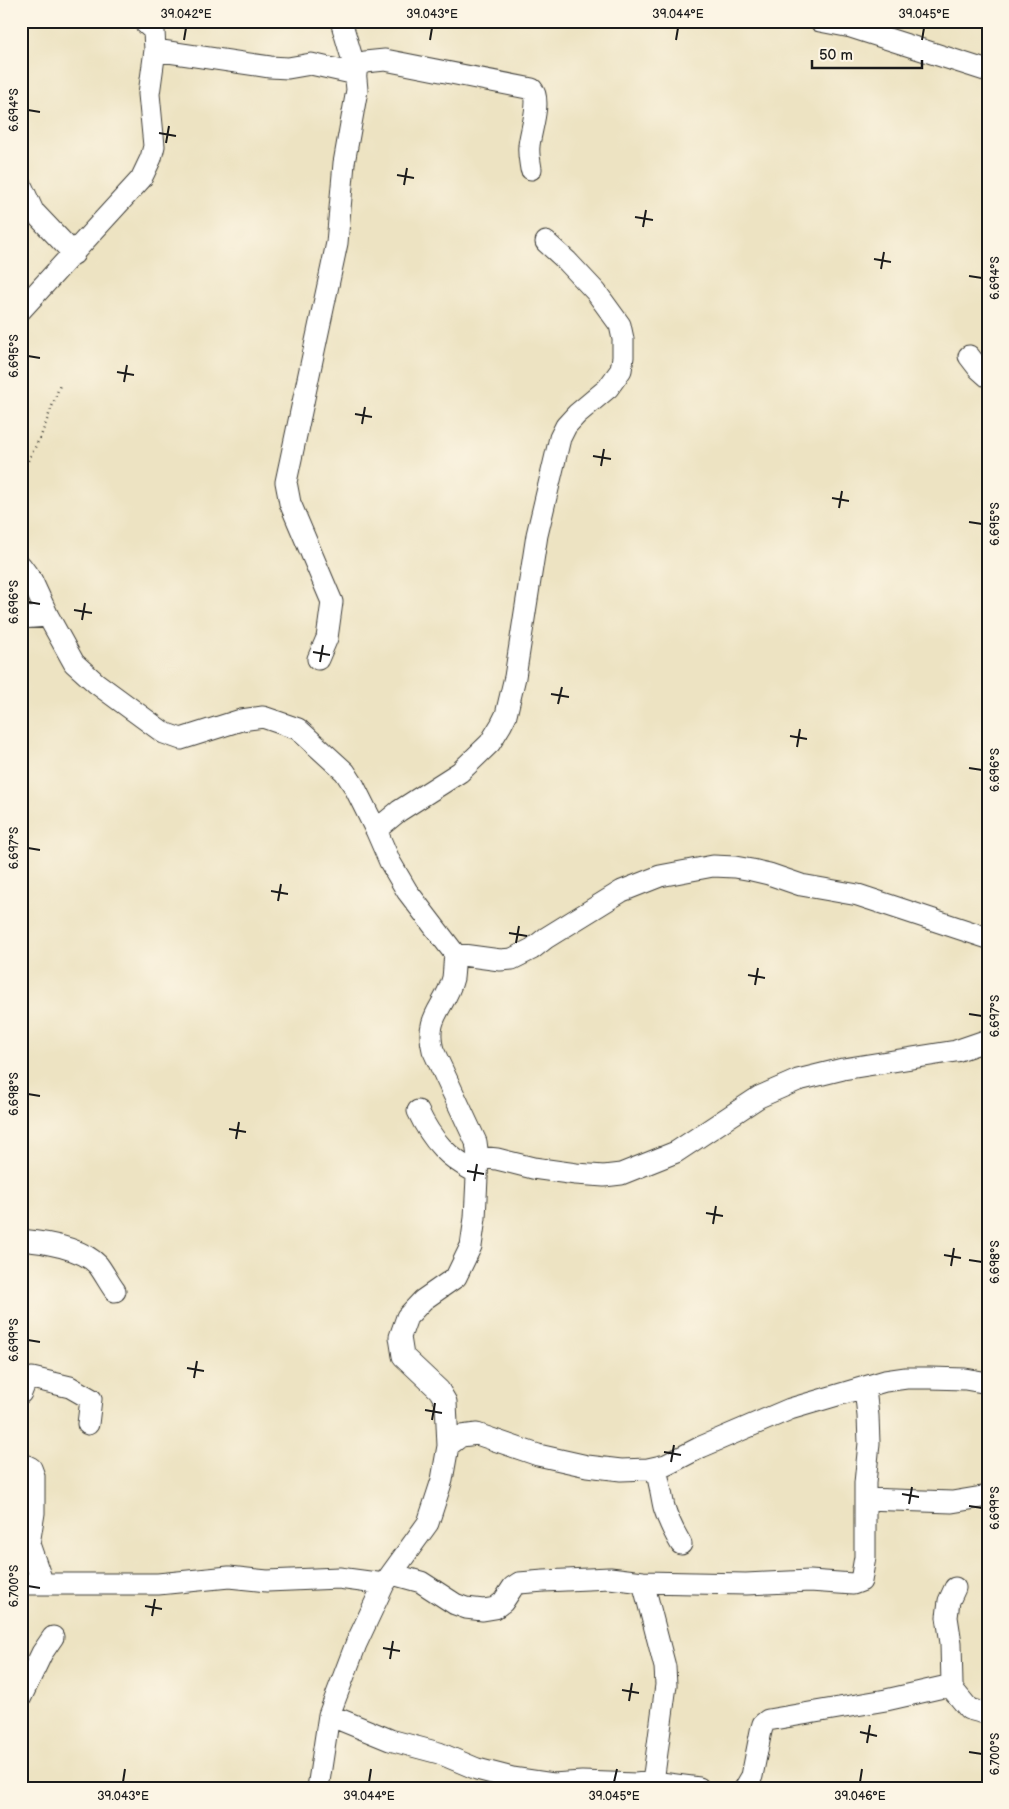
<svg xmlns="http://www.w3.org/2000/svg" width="1009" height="1809" viewBox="0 0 1009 1809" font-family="'Balsamiq Sans',sans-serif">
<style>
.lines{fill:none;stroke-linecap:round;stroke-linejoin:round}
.minor-casing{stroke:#3b3a35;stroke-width:23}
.path{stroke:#3b3a35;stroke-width:2.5;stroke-dasharray:1 4;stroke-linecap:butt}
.minor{stroke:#fff;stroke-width:21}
.ticks{fill:none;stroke:#1c1c1c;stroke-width:2}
.neatline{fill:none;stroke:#1c1c1c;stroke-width:2}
.ticks-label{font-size:12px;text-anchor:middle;fill:#1c1c1c}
</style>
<rect width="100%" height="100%" fill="#fcf5e5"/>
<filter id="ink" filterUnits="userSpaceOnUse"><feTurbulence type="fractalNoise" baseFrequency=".02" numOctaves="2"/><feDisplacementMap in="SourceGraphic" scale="10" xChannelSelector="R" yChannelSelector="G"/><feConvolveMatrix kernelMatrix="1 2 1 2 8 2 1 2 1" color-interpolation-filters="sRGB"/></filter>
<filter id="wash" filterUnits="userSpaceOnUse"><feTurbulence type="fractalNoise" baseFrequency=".0096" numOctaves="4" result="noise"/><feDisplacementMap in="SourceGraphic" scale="20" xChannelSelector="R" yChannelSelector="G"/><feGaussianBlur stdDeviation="1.12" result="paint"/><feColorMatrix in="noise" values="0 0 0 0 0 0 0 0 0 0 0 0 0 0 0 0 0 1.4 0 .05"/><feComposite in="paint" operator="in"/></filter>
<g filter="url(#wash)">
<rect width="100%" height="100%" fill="#ede3c2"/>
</g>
<g filter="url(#ink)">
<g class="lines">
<g class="minor-casing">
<path id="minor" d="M820,21L851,27L988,71
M155,50L270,67L288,68L311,64L356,74
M355,68L365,62L385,60L532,89C542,100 530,132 529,146C528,154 530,162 531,169
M21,185L33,211L74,254
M21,310L141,179L151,158L154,146L149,94L155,50L154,31L143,21
M969,356L979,369L988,377
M21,566L32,581L48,616L74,663L96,683L164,733L181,739L241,720L263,717L298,729L345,772L354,786L376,830L390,862L407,891L455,954C454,962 454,970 453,978C446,1007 424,1016 433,1050L476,1142L478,1157L475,1218L471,1246L456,1277L423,1300L407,1317L400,1337L403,1356L439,1390L446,1402L448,1446L442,1480L428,1523L384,1584L356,1644L329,1715L318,1788
M21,618L48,616
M318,659L327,638L332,602L290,503L286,482L337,243L344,163L357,90L355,68L341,21
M376,830L399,811L460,772L490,743L501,725L506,715L515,677L537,535L560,438L566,426L577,414L608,388L621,370L623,357V339L620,325L596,292L567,261L546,242
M455,954L500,960L512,959L532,949L546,938L622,891L660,876L713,866L735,867L752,870L769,874L801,885L858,895L988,938
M418,1111C432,1141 448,1158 477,1173
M478,1157L497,1159L533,1168L576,1174L604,1176L621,1174L676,1152L759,1097L798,1080L843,1069L956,1051L988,1040
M21,1240C44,1242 82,1248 98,1265C104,1273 109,1283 115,1291
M21,1393L25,1383L32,1378L70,1387L91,1399L88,1424
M448,1446L461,1436L477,1434L538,1455L587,1466L621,1470L648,1469L666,1465L701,1447L790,1409L885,1381L906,1378H930L965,1379L988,1383
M21,1463L31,1468L34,1476V1513L29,1544L43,1584
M655,1468C660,1481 661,1494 664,1507C668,1520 674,1532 681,1544
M865,1499L952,1502L988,1496
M392,1574L421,1582L455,1604L466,1608L483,1610L495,1608L503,1602L513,1587L519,1583L544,1581L610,1578L643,1582L746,1584L810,1581L853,1584L861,1581L865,1557V1483L869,1443L868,1416L865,1388
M643,1582L665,1667L666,1685L653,1782
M21,1584H158L229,1577L267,1581L339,1578L384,1584
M950,1686L969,1709L988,1714
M21,1697L42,1653L53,1637
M329,1715L390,1740L439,1753L477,1769L512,1778L553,1784L582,1782L636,1784L653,1782L699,1788
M745,1788L752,1776L761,1731L763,1724L768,1720L886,1700L952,1685L951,1643L947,1617L949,1601L955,1588"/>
</g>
<path class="path" d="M21,474L41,436L60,385"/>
<use href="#minor" class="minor"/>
</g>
</g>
<path class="ticks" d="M184,40L186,28M430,40L432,28M676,40L678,28M922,40L924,28M28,110L40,112M159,133L176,136M166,143L169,126M397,175L414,178M404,185L407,168M635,217L653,220M643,227L646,210M874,259L891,262M881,269L884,252M969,276L982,278M28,356L40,358M117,372L134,375M124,382L127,365M355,414L372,417M362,424L365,407M593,456L611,459M601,466L604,449M832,498L849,501M839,508L842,491M969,522L982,524M28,602L40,604M74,610L92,613M82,620L85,603M313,652L330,655M320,662L323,645M551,694L569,697M558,704L562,687M790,736L807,739M797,747L800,729M969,768L982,770M28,848L40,850M271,891L288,894M278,901L281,884M509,933L527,936M516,943L519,926M748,975L765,978M755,985L758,968M969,1014L982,1016M28,1094L40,1096M229,1129L246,1132M236,1139L239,1122M467,1171L484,1174M474,1181L477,1164M706,1213L723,1216M713,1224L716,1206M944,1255L961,1258M969,1260L982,1262M951,1266L954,1248M28,1340L40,1342M187,1368L204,1371M194,1378L197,1361M425,1410L442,1413M432,1420L435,1403M664,1452L681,1455M671,1462L674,1445M902,1494L919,1497M909,1504L912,1487M969,1506L982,1508M28,1586L40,1588M145,1606L162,1609M152,1616L155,1599M383,1648L400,1651M390,1659L393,1641M622,1690L639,1693M629,1701L632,1683M860,1732L877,1736M867,1743L870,1725M969,1752L982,1754M123,1782L125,1769M369,1782L371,1769M614,1782L617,1769M860,1782L862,1769"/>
<rect width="1009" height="1809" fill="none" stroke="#fcf5e5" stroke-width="55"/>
<path d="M812 60v8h110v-8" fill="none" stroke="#1c1c1c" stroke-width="2.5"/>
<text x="819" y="60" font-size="15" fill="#1c1c1c" stroke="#fcf5e5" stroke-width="4" paint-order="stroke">50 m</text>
<rect x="28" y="28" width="954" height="1754" class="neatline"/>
<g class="ticks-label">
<text x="186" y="18">39.042°E</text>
<text x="432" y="18">39.043°E</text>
<text x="678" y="18">39.044°E</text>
<text x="924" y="18">39.045°E</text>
<text transform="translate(14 110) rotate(-90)" y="4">6.694°S</text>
<text transform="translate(995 278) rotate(-90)" y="4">6.694°S</text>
<text transform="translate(14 356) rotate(-90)" y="4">6.695°S</text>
<text transform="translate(995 524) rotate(-90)" y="4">6.695°S</text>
<text transform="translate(14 602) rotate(-90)" y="4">6.696°S</text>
<text transform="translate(995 770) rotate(-90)" y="4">6.696°S</text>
<text transform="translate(14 848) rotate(-90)" y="4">6.697°S</text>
<text transform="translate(995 1016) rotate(-90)" y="4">6.697°S</text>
<text transform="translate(14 1094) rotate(-90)" y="4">6.698°S</text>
<text transform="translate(995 1262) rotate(-90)" y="4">6.698°S</text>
<text transform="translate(14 1340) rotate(-90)" y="4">6.699°S</text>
<text transform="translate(995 1508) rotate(-90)" y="4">6.699°S</text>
<text transform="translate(14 1586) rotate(-90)" y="4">6.700°S</text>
<text transform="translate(995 1754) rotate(-90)" y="4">6.700°S</text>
<text x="123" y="1800">39.043°E</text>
<text x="369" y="1800">39.044°E</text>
<text x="614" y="1800">39.045°E</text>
<text x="860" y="1800">39.046°E</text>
</g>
</svg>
